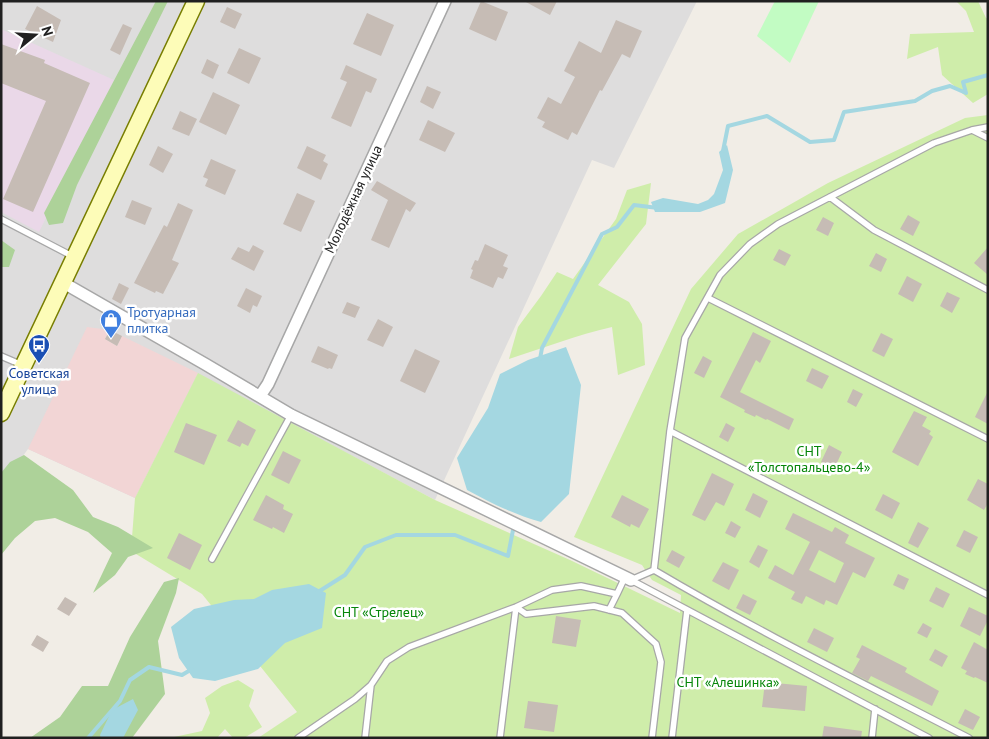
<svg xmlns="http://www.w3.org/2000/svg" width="989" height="739" viewBox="0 0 989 739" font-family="'PT Sans',sans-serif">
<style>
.residential{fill:#dedddd}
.commercial{fill:#f2d5d5}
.industrial{fill:#ead8e8}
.grass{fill:#cfedaa}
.forest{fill:#add299}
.park{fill:#c2fcc3}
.water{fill:#a4d7e1}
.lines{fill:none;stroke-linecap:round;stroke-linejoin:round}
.stream{stroke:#a4d7e1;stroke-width:4}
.building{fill:#c6bcb5;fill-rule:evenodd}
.lane-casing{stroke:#a7a7a7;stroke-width:8}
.street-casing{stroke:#a7a7a7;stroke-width:14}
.secondary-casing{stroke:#787e00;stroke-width:19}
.lane{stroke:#fff;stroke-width:5.5}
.street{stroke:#fff;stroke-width:11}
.secondary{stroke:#fdfcb8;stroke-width:16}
.labels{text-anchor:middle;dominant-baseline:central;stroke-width:5;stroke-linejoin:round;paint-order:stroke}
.street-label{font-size:14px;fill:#202020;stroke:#fff}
.shop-label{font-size:14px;fill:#366cbe;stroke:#fff;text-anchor:start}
.transit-label{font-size:14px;fill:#164399;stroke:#fff}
.park-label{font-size:14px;fill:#068609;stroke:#fff}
</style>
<rect width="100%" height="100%" fill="#f1ede6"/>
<path class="residential" d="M1,1H697L614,168L592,160L435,500L198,374L135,498L28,449L1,486Z"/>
<path class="commercial" d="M87,327L110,330L105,339L117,346L122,336L198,373L135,498L28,449Z"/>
<path class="industrial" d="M1,29L114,80L39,232L1,212Z"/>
<path class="grass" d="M956,1H978L986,18L988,19V94L973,103L942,75L938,47L907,59L910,34L974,32L966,11Z
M988,115V738H258L297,712L202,594L131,551L135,498L198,373L435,500L570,560L680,613L681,595L652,580L642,565L574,537L691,289L738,234L828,183L965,118Z
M651,183L646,224L598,285L629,302L642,324L645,365L618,375L612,327C577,335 543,348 509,359L518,327L541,296L557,272L573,279L616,219L627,190Z
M238,680L254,690L249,706L262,727L244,738H233L225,729L217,738H175L174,737L202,731L210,713L205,698L222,686Z"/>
<path class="forest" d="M156,1H168L77,185L63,223L49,225L44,213Z
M1,240L15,250L9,267H1Z
M24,455L73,490L93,517L118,527L153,548L128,557L115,575L93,593L112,553L88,532L55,518L35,521L15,538L1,555V473L10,462Z
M179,578L176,593L158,641L165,694L132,738H30L60,717L82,686H108L130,637L164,582Z"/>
<path class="park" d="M775,1H819L790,63L757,36Z"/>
<path class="water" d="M727,145L733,170L725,203L700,212H655L651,202L663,198L698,204L708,200L714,194L723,170L719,152Z
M566,347L581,385L569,494L541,522C515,515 491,503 467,490L457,458L488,408L500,374L528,360Z
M309,584L326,593L322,628L285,643L258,669L215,681L193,678L179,658L171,627L194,609L234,600L254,599L272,590Z
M133,699L138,710L123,738H101L100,735L112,710Z"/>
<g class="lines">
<path class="stream" d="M723,151L728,126L767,116L810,142L834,140L844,112L915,101L932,91L950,86L966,93L963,82L988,75
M540,359L542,348L602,234L617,227L634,205L658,208
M318,592L345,575L365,547L396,535H455L508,556L513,530
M88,738L120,701L130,680L149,667L182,675L192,669"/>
</g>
<path class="building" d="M481,1L508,12L496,41L469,29Z
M524,1H557L550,15Z
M37,6L61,20L53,42L25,29Z
M227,7L242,14L235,29L220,22Z
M367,13L394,25L381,56L353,44Z
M616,20L642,31L630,58L622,54L602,91L600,90L577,135L572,132L568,140L542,127L545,122L537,118L548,97L561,104L575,77L564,71L579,41L601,53Z
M123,24L132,28L120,55L110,50Z
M1,44L45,60L44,63L90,83L33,212L3,199L46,101L1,83Z
M239,48L261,58L249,84L227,73Z
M207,59L219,65L213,79L201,73Z
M346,65L377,79L371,93L366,91L351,127L331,118L347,82L340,79Z
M427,86L441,92L433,109L420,102Z
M213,92L240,105L226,135L199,122Z
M180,111L197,119L189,136L172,129Z
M428,120L455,133L445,152L419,140Z
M158,146L173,154L163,173L149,165Z
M307,146L326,155L323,161L328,164L321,180L297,168Z
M211,159L236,170L225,195L205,186L208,179L203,177Z
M377,181L416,203L410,212L406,209L389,248L371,240L388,200L371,190Z
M297,193L315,201L301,232L283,224Z
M132,200L152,208L145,225L125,217Z
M178,203L193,210L172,260L179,263L163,294L156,291L155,293L134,283L164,225L167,227Z
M908,215L920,222L913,236L900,229Z
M823,217L834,223L828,236L816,230Z
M485,244L508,255L503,266L508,268L503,279L498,277L493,288L470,278L473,270L471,269L475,260L478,261Z
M253,245L264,251L254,271L231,259L238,247L249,252Z
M988,247V275L974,263Z
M779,249L791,255L785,266L773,260Z
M876,253L887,259L881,272L869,266Z
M907,276L922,284L913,302L898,294Z
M119,283L129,288L121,304L112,299Z
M246,288L262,296L257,307L253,305L250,313L237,306Z
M947,292L960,298L952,313L940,306Z
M347,302L360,307L355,318L342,313Z
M378,319L393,327L383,347L367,340Z
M110,330L122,336L117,346L105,339Z
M753,332L771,341L760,363L756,360L740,392L794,419L789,430L767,419L766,420L756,415L755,417L744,412L745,410L720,397Z
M881,333L893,339L884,357L872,351Z
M318,346L338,355L332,369L329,368L328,369L311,362Z
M415,349L440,361L425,393L400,381Z
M703,356L712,361L704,378L694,373Z
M812,368L829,376L822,389L806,381Z
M853,389L863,394L856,407L847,402Z
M988,391V424L975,417Z
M914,411L927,417L922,426L931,431L929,434L933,437L918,466L892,452Z
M238,420L256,430L248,446L242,443L240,447L227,441Z
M186,423L217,435L204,465L174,452Z
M726,423L735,428L728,442L719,437Z
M829,445L842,452L834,469L821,462Z
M283,451L301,460L289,484L271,475Z
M712,473L734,484L724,506L716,502L705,521L692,515Z
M978,479L988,484V503L984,510L967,500Z
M753,493L768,501L760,518L745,510Z
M883,494L900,503L892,519L875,510Z
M266,495L284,505L283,509L293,514L284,533L273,527L272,529L253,520Z
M622,495L649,509L639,528L631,524L630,527L611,517Z
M793,513L832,532L835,527L849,535L845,543L875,558L865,578L853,572L837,605L826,600L824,605L806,596L802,604L791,599L795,592L768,578L775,565L793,575L810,542L785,529ZM819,550L844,563L835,583L809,570Z
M731,521L741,527L735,538L725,533Z
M918,522L929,528L918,548L908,543Z
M964,530L978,537L970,553L956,546Z
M179,533L202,545L190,570L167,558Z
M758,545L768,550L759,568L749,562Z
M672,550L685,557L679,568L666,561Z
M723,562L739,570L729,590L712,581Z
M898,574L909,579L904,590L893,585Z
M936,587L950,594L943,608L929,601Z
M743,594L757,601L750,615L736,608Z
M65,597L77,604L69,616L57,609Z
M969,607L988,616V620L980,636L960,626Z
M556,616L581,620L576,647L552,643Z
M923,623L932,628L927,638L917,633Z
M814,628L834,638L827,652L807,642Z
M37,635L49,642L43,652L31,645Z
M974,642L988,650V683L975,677L974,678L965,674L967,671L961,668Z
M862,645L907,668L905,672L939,691L932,706L871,676L868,681L852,673L860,659L856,657Z
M935,649L948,656L942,667L929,660Z
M765,682L807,686L805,711L762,707Z
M528,701L558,705L554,732L524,728Z
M965,709L980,717L973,730L958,723Z
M824,726L862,731L861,738H822Z"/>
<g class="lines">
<g class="lane-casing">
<path id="lane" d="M988,127L972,130L988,138
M830,197L874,230L988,290
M1,219L72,256
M708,298L988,439
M1,356L22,365
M670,431L988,595
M212,559L291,415
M654,570L670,431L685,338L720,275L750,244L778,224L934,143L972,130
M631,580L654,570C757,631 863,683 969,738
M631,580L929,738
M609,610L617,594
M298,738L355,699L371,685L387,661L409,647L516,607L552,590L581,586L617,594L625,577
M365,738L371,685
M500,738L516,607L526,614L594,606L622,613L656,644L661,662L652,738
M672,738L687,610
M872,738L875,709"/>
</g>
<g class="street-casing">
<path id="street" d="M62,282L205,364L291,415L631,580
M260,396L268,384L445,1"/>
</g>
<g class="secondary-casing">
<path id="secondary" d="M1,413L196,1"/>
</g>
<use href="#lane" class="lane"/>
<use href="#street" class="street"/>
<use href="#secondary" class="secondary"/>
</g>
<defs>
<g id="shop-pin" transform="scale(1.125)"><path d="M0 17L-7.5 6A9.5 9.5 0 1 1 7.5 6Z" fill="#3f7fe0" stroke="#fff"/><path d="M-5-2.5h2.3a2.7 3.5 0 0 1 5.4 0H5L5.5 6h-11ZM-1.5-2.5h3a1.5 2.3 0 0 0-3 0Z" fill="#fff"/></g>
<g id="bus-pin" transform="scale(1.125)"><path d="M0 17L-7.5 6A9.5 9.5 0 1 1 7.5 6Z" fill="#1a4fb4" stroke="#fff"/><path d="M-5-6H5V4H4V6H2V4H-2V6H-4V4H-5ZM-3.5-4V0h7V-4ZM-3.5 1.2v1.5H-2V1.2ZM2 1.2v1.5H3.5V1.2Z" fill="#fff"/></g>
</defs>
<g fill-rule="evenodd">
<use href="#shop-pin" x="111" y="320"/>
<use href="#bus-pin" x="39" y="345"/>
</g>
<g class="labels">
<g class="street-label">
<text transform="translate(353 199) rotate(-65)">Молодёжная улица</text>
</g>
<g class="shop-label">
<text x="127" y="312">Тротуарная<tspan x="127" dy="16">плитка</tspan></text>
</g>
<g class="transit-label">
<text x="39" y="373">Советская<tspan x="39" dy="16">улица</tspan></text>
</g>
<g class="park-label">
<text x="809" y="451">СНТ<tspan x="809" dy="16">«Толстопальцево-4»</tspan></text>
<text x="379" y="612">СНТ «Стрелец»</text>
<text x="728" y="682">СНТ «Алешинка»</text>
</g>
</g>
<rect width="989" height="739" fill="none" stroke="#202020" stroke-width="5"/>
<g transform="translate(35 35) rotate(72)" stroke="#ffffff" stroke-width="4" paint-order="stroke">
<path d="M0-4L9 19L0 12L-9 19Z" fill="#202020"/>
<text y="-8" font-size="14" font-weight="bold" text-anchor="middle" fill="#202020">N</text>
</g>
</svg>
